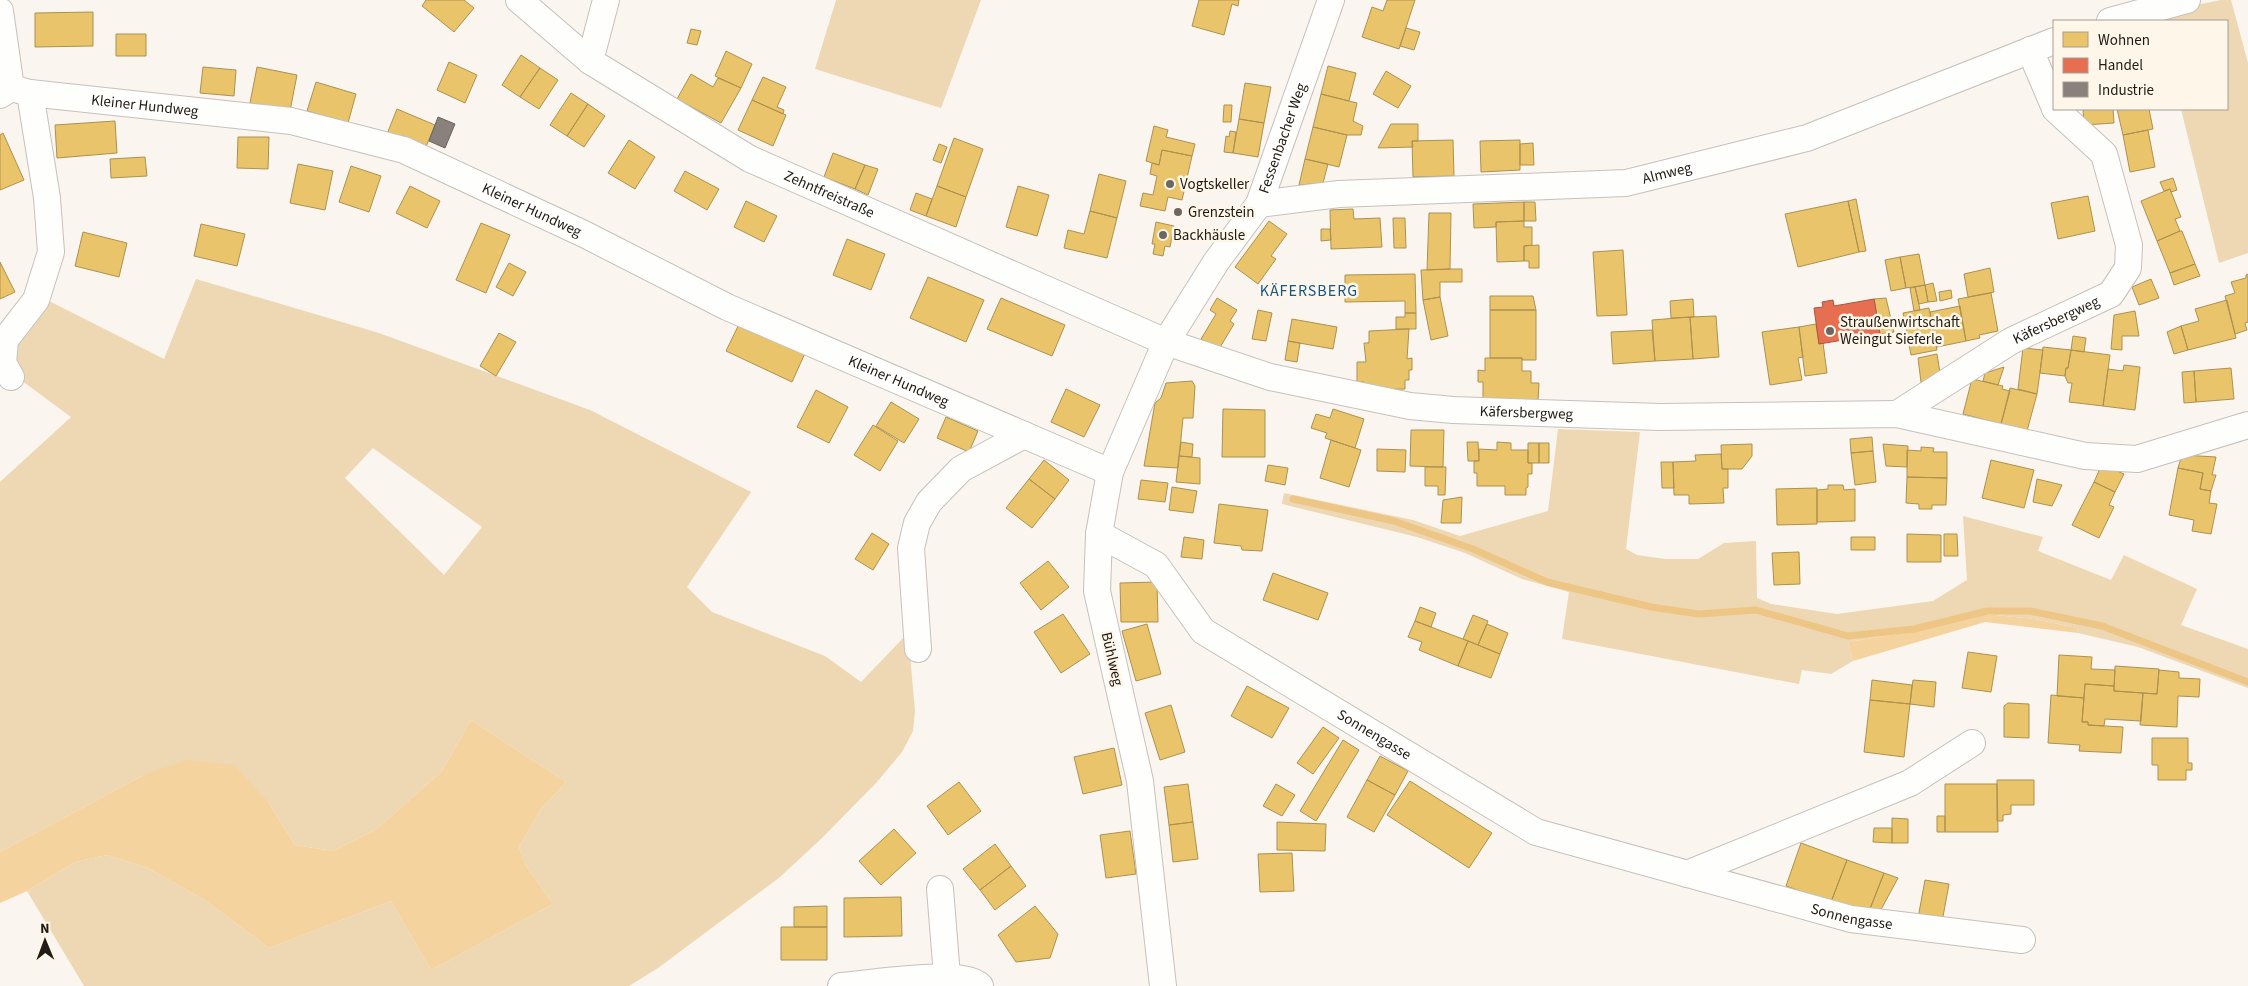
<svg xmlns="http://www.w3.org/2000/svg" width="2248" height="986" viewBox="0 0 2248 986" font-family="'Source Sans 3',sans-serif">
<style>
.green{fill:#eed7b3;fill-rule:evenodd}
.forest{fill:#f4d39f}
.homes{fill:#e9c46a;stroke:#ad9150}
.shops{fill:#e76f51;stroke:#ab563f}
.industry{fill:#8a817c;stroke:#6a625d}
.lines{fill:none;stroke-linecap:round;stroke-linejoin:round}
.stream{stroke:#edc585;stroke-width:7}
.minor-casing{stroke:#c6c1bb;stroke-width:28}
.minor{stroke:#fefefd;stroke-width:26}
.poi-dot{fill:#6c6761;stroke:#fff6ea;stroke-width:2}
.labels{text-anchor:middle;dominant-baseline:central;stroke-width:5;stroke-linejoin:round;paint-order:stroke}
.street-label{font-size:15px;fill:#201b14;stroke:#fff6ea}
.poi-label{font-size:15px;fill:#201b14;stroke:#fff6ea;text-anchor:start}
.neighbourhood-label{font-size:16px;letter-spacing:1px;fill:#145786;stroke:#fff6ea}
</style>
<rect width="100%" height="100%" fill="#faf5ef"/>
<path class="green" d="M836,0H981L941,108L815,69Z
M2221,0H2231L2248,63V253L2219,263L2181,109H2227V21H2159L2157,13Z
M196,279L379,333L590,410L751,492L687,587L712,612L825,656L861,682L908,633L915,711L913,731L902,752L877,782L822,838L780,877L658,968L629,986H84L27,891L75,862L107,855L148,868L203,899L269,948L391,901L431,970L553,904L525,864L519,847L541,809L566,782L471,720L442,771L377,829L333,851L295,845L268,802L144,775L0,852V482L71,417L14,375L5,358L45,299L164,359ZM373,448L482,527L444,575L345,478Z
M1558,429L1640,432L1626,549L1637,555L1665,559H1698L1724,543L1756,541L1757,598L1771,604L1837,614L1933,601L1967,580L1963,516L2043,537L2038,551L2111,580L2124,555L2197,589L2181,625L2248,649V688L2138,647L2078,633L2077,628L2035,619L1986,614L1915,631L1848,642L1853,661L1831,674L1802,670L1799,684L1562,639L1569,592L1522,579L1465,553L1417,537L1282,504L1284,493L1413,520L1460,536L1548,511Z"/>
<path class="forest" d="M1986,614L2035,619L2077,628L2078,633L1985,622L1853,661L1848,642L1915,631Z
M471,720L566,782L541,809L519,847L525,864L553,904L431,970L391,901L269,948L203,899L148,868L107,855L75,862L27,891L0,903V852L144,775L187,760L234,765L268,802L295,845L333,851L377,829L442,771Z"/>
<path class="homes" d="M426,0H464L474,8L454,32L422,6Z
M1199,0H1239L1238,6L1232,4L1224,35L1192,26Z
M1387,0H1415L1399,49L1362,37L1372,7L1383,11Z
M93,12V46L35,47V13Z
M1406,28L1420,32L1414,50L1400,46Z
M691,29L701,31L697,45L687,43Z
M116,34H146V56H116Z
M726,51L752,64L741,88L715,76Z
M521,55L540,68L520,97L502,85Z
M449,62L477,75L465,103L437,90Z
M1328,66L1356,73L1349,101L1321,94Z
M203,67L236,70L234,96L200,93Z
M257,67L297,75L290,111L250,103Z
M540,68L558,80L539,109L520,97Z
M1386,71L1411,86L1398,108L1373,94Z
M691,74L713,87L718,78L741,88L721,123L677,99Z
M763,77L786,87L777,107L784,110L783,114L752,100Z
M316,82L356,94L348,123L307,111Z
M1245,83L1271,87L1264,123L1239,119Z
M571,93L588,104L567,136L550,125Z
M1321,94L1357,103L1353,121L1363,126L1361,135H1347L1313,127Z
M752,100L786,115L773,146L738,130Z
M588,104L605,116L584,147L567,136Z
M1224,105H1232L1231,122H1223Z
M397,109L435,125L423,154L385,139Z
M2083,109H2113L2114,123L2084,125Z
M2117,109H2149L2153,129L2123,135Z
M1239,119L1264,123L1258,157L1233,153Z
M115,121L117,153L57,158L55,125Z
M1391,124H1418V141H1412L1413,147L1378,148Z
M1154,126L1168,130L1166,137L1195,144L1192,156L1162,150L1159,165L1146,161Z
M1313,127L1347,135L1339,167L1305,159Z
M2148,130L2155,167L2130,172L2123,135Z
M1230,131L1236,132L1233,153L1224,152L1226,136L1229,137Z
M3,133L24,180L0,190V135Z
M238,137H269L268,169L237,168Z
M954,138L983,149L966,197L937,186Z
M629,140L655,157L635,189L608,173Z
M1453,140L1454,176L1413,177L1412,141Z
M1520,140V170L1481,172L1480,141Z
M1533,143L1534,165H1520V144Z
M939,144L947,147L941,163L933,160Z
M1162,150L1192,156L1182,200L1168,197L1165,211L1140,206L1143,193L1153,195L1157,176L1150,174L1152,163L1159,165Z
M833,153L865,165L855,189L824,177Z
M145,157L147,176L111,178L110,159Z
M1305,159L1328,164L1323,183L1299,185Z
M298,164L333,171L325,210L290,203Z
M865,165L878,169L868,195L855,189Z
M351,166L381,176L369,212L339,202Z
M685,171L719,189L707,210L674,191Z
M1099,174L1126,181L1117,218L1090,211Z
M2173,178L2177,190L2171,192L2170,189L2164,191L2160,182Z
M410,186L440,201L427,228L396,213Z
M937,186L966,197L956,227L926,216Z
M1018,186L1049,195L1037,236L1006,227Z
M2170,189L2181,217L2175,219L2180,231L2157,241L2141,201Z
M916,193L932,199L926,216L910,210Z
M2088,196L2095,231L2058,239L2051,203Z
M1856,199L1866,251L1859,252L1848,201Z
M746,201L777,216L764,242L734,227Z
M1848,201L1859,252L1798,267L1785,214Z
M1524,202H1535L1536,221H1524Z
M1524,202V221L1496,222V227L1474,228L1473,204Z
M1353,209L1354,219L1380,218L1382,247L1331,249L1330,210Z
M1090,211L1117,218L1107,258L1064,248L1068,230L1084,234Z
M1429,213H1451L1450,269L1427,270Z
M1393,218H1405L1406,248H1394Z
M1269,221L1287,234L1271,256L1276,259L1258,284L1235,267Z
M1524,221V227H1532V245L1524,246V261L1497,262L1496,222Z
M1156,222L1174,226L1170,247L1165,246L1163,256L1153,254L1155,244H1152Z
M481,223L510,235L486,293L456,280Z
M201,224L245,234L237,266L194,256Z
M1321,229H1330L1331,240L1321,241Z
M2180,231H2182L2195,264L2170,273L2157,241Z
M83,232L127,243L119,277L75,266Z
M847,239L885,254L871,290L833,275Z
M1539,245V268H1529V261H1524V246Z
M1623,250L1627,315L1597,316L1593,252Z
M1919,254L1925,285L1906,288L1900,257Z
M1900,257L1906,288L1891,291L1885,260Z
M0,262L15,292L0,299Z
M509,263L526,272L513,296L496,287Z
M2195,264L2200,276L2174,285L2170,273Z
M1990,268L1994,292L1968,297L1964,274Z
M1450,269H1462V282H1440V297L1423,300L1421,270Z
M1415,274L1416,313H1405V301L1345,302V275Z
M2248,274V322L2245,323L2247,330L2235,334L2225,296L2235,293L2231,282L2246,278V275Z
M928,277L984,300L966,342L910,318Z
M2151,279L2159,298L2139,305L2132,287Z
M1933,283L1937,301L1928,302L1925,285Z
M1925,285L1928,302L1919,304L1915,287Z
M1915,287L1920,310L1914,311L1910,288Z
M1951,290L1952,298L1940,301L1939,292Z
M1991,293L1998,331L1979,335L1980,338L1966,341L1958,299Z
M1490,296H1533L1536,310H1490Z
M1440,297L1448,336L1431,340L1423,300Z
M1001,298L1065,325L1052,356L987,329Z
M1217,298L1237,310L1230,321L1234,324L1219,349L1201,339L1216,314L1210,310Z
M1886,298L1894,332L1880,334L1874,299Z
M1693,299L1694,317L1671,318L1670,301Z
M2227,300L2236,338L2188,350L2181,326L2199,321L2195,309Z
M1960,306L1966,341L1937,347L1930,312Z
M1929,308L1937,350L1911,355L1903,313Z
M1258,310L1272,313L1266,341L1252,339Z
M1490,310H1536V360H1522V358H1490Z
M2135,311L2139,336H2122V350L2111,349L2114,315Z
M1405,313H1416V329H1396V317H1405Z
M1716,316L1719,357L1693,359L1690,317Z
M1690,317L1693,359L1655,361L1652,320Z
M1292,319L1337,327L1333,349L1288,341Z
M741,320L806,351L792,382L726,351Z
M1816,324L1819,344L1823,343L1827,373L1805,376L1799,327Z
M2181,326L2188,350L2174,354L2167,332Z
M1799,327L1803,357L1798,358L1802,380L1770,385L1762,332Z
M1409,329L1407,359L1412,358V370H1409V380H1405V389L1364,390V382H1357V362H1366L1364,343H1369V331Z
M1652,330L1655,361L1613,364L1611,332Z
M499,333L516,342L496,376L480,366Z
M2073,336L2086,338L2084,352L2071,350Z
M1288,341L1300,343L1297,362L1285,360Z
M2043,347L2071,350L2068,368H2066L2065,376L2040,373Z
M2023,348L2043,350L2037,394L2018,389Z
M2071,350L2110,355L2103,406L2069,402L2072,383H2068L2065,376L2066,368H2068Z
M1937,354L1941,379L1922,390L1918,358Z
M1485,358H1522V371H1531V383H1539L1538,401H1483V382H1478V370L1485,371Z
M2124,365L2140,367L2135,410L2103,406L2108,369L2123,371Z
M2004,367L1998,385L1983,381L1985,373Z
M2231,368L2234,399L2196,402L2194,371Z
M2194,371L2196,402L2184,403L2182,372Z
M1972,379L2003,386L2002,389L2010,391L2001,424L1963,414Z
M1192,381L1195,386L1193,418H1183L1178,468L1144,466L1155,403L1161,398L1166,383Z
M2010,388L2037,394L2027,431L2001,424Z
M1066,389L1100,405L1084,437L1051,422Z
M816,390L848,407L829,443L797,427Z
M891,402L919,419L904,443L876,426Z
M1223,409L1265,410V457H1222Z
M1333,409L1364,419L1355,448L1325,438L1327,433L1311,428L1316,414L1330,418Z
M946,417L978,431L969,452L937,438Z
M873,425L898,441L880,471L854,455Z
M1411,430H1444L1443,467L1410,466Z
M1872,437L1873,451L1851,453L1850,439Z
M1331,440L1361,450L1349,487L1320,478Z
M1181,442L1193,444L1192,457L1179,456Z
M1467,442H1478L1479,461H1468Z
M1497,442L1511,443V450H1528V463H1532V474H1528V487L1526,488V495H1505V486H1477V473H1474V461H1479V449L1497,450Z
M1528,443H1539V463H1528Z
M1539,443H1549V463H1539Z
M1752,444V456L1742,469H1722L1721,445Z
M1883,444L1908,446L1907,467L1886,466Z
M1921,447L1934,448L1933,452H1947V478L1907,477V450L1921,451Z
M1377,449L1406,450L1405,472L1377,471Z
M1873,451L1876,482L1855,485L1851,453Z
M1721,454L1722,469H1728V488H1723L1724,503L1689,504V495H1674L1673,462L1696,461L1695,455Z
M2182,455L2216,457L2212,475H2216L2211,491L2200,489L2203,473L2178,468Z
M1179,456L1200,458V484L1176,482Z
M1044,460L1069,480L1055,499L1029,479Z
M1991,460L2034,470L2024,508L1982,498Z
M1661,462H1673L1674,488H1662Z
M2102,464L2124,474L2115,492L2094,482Z
M1268,465L1288,468L1285,485L1265,481Z
M1425,467H1446L1445,495H1438V486H1425Z
M2178,468L2203,473L2200,489L2211,491L2209,503L2217,504L2211,534L2192,531L2194,520L2169,515Z
M1907,477L1947,478L1946,505H1932V509H1919V504L1906,503Z
M1029,479L1055,499L1032,528L1006,508Z
M2037,479L2062,485L2052,506L2033,502Z
M1141,480L1168,483L1165,502L1138,499Z
M2094,482L2115,492L2109,505L2114,507L2099,538L2072,525Z
M1828,485H1843L1844,490L1855,489V521L1817,522V490L1828,489Z
M1172,487L1197,491L1193,513L1169,510Z
M1817,488V524L1777,525L1776,489Z
M1462,497L1461,523H1441L1443,500Z
M1219,504L1268,510L1262,551L1242,550L1241,546L1214,543Z
M872,533L889,544L873,570L855,559Z
M1907,534L1941,535V562H1907Z
M1944,534H1957L1958,556H1944Z
M1184,537L1204,540L1202,559L1181,557Z
M1851,537H1875V550H1851Z
M1799,552L1800,584L1774,585L1772,553Z
M1048,561L1069,587L1041,610L1020,583Z
M1273,573L1328,593L1318,620L1263,600Z
M1157,582L1158,622H1121L1120,583Z
M1420,607L1436,613L1431,627L1415,621Z
M1063,614L1090,654L1061,673L1034,632Z
M1473,615L1488,621L1478,645L1463,639Z
M1415,621L1468,641L1458,666L1419,650L1422,642L1408,637Z
M1147,624L1161,674L1136,681L1122,631Z
M1487,624L1508,633L1500,654L1478,645Z
M1468,641L1500,654L1491,678L1458,666Z
M1968,652L1997,656L1991,692L1962,688Z
M2059,655L2092,657L2091,669L2115,670L2114,686L2085,684L2084,698L2057,696Z
M2115,666L2159,669L2157,694L2114,691Z
M2159,670L2179,672V678L2200,679L2199,697L2178,696L2177,727L2140,725L2143,693L2157,694Z
M1872,680L1912,685L1910,704L1870,700Z
M1913,680L1936,682L1934,707L1910,704Z
M2085,684L2114,686V691L2143,693L2141,721L2105,719L2104,726L2088,725V722H2082Z
M1247,686L1289,708L1272,738L1231,716Z
M2051,695L2084,698L2082,722H2088V725L2123,727L2121,753L2079,751L2080,745L2048,743Z
M1870,700L1910,704L1904,757L1864,752Z
M2008,703L2029,704V738L2004,737V706Z
M1171,705L1185,752L1160,760L1145,713Z
M1323,727L1339,738L1313,774L1297,763Z
M2152,738H2188V763H2192V770H2186V780H2158V765H2152Z
M1343,740L1359,750L1316,821L1300,811Z
M1114,748L1122,785L1083,794L1074,757Z
M1380,756L1408,771L1395,795L1367,780Z
M1367,780L1395,795L1374,832L1347,817Z
M1997,780H2034V805H2011V814L2003,815V821H1997Z
M1410,781L1492,833L1469,868L1387,815Z
M959,782L981,811L948,835L927,806Z
M1188,784L1193,822L1169,825L1164,787Z
M1276,784L1295,795L1282,816L1263,806Z
M1945,784H1997L1998,832H1945Z
M1937,816H1945V832H1937Z
M1892,818L1908,819V843H1892Z
M1193,822L1198,859L1173,862L1169,825Z
M1277,822L1326,824L1325,851L1277,850Z
M1874,828H1892V843L1873,842Z
M894,829L916,853L881,885L859,861Z
M1130,831L1136,874L1106,878L1100,835Z
M1801,843L1847,860L1831,902L1786,886Z
M995,844L1011,866L980,890L963,869Z
M1292,853L1294,891L1260,892L1258,854Z
M1847,860L1884,873L1868,914L1831,902Z
M1011,866L1026,886L995,910L980,890Z
M1884,873L1898,878L1877,917L1868,914Z
M1925,880L1949,884L1942,922L1918,918Z
M901,897L902,936L844,937V898Z
M827,906V927H794V907Z
M1035,906L1058,934L1050,958L1016,962L998,935Z
M781,927H827V960H781Z"/>
<path class="shops" d="M1874,299L1880,334L1819,344L1814,308L1823,307L1822,302L1833,300L1834,306Z"/>
<path class="industry" d="M438,117L455,124L445,148L429,141Z"/>
<g class="lines">
<path class="stream" d="M1293,499L1394,521L1473,549L1547,582L1651,607L1699,614L1756,610L1848,636L1914,629L1987,611H2030L2102,626L2248,682"/>
<g class="minor-casing">
<g id="minor">
<path id="s1" d="M519,0L590,61L750,159L1166,342L1270,377L1410,406L1453,410L1660,417L1897,414L2085,456L2137,459L2248,425"/>
<path d="M0,11L11,88L0,95"/>
<path d="M2110,21L2187,0"/>
<path d="M2030,50L2054,106"/>
<path d="M590,61L606,0"/>
<path id="s2" d="M11,88L30,93L291,121L404,150L584,234L727,307L1110,472"/>
<path id="s3" d="M1259,204L1339,194L1626,183L1807,138L2054,41"/>
<path d="M11,377L3,363L5,340L36,300L51,252L47,198L30,93"/>
<path id="s4" d="M1897,414L2011,341L2111,294L2128,268L2129,245L2104,154L2055,109"/>
<path id="s5" d="M1099,534L1156,565L1203,631L1536,832L1851,919L2022,940"/>
<path d="M918,649L911,548L917,523L929,502L961,469L1024,435"/>
<path d="M1687,874L1910,783L1972,743"/>
<path d="M940,889L947,976"/>
<path d="M841,986C866,984 965,968 980,986"/>
<path id="s6" d="M1163,986L1140,781L1097,591L1099,534L1110,472L1166,342L1216,262L1259,204L1331,0"/>
</g>
</g>
<use href="#minor" class="minor"/>
</g>
<g class="poi-dot">
<circle cx="1170" cy="184" r="5"/>
<circle cx="1178" cy="212" r="5"/>
<circle cx="1163" cy="235" r="5"/>
<circle cx="1830" cy="331" r="5"/>
</g>
<g class="labels">
<g class="street-label">
<text stroke="none"><textPath href="#s2" startOffset="135">Kleiner Hundweg</textPath></text>
<text stroke="none"><textPath href="#s6" startOffset="899">Fessenbacher Weg</textPath></text>
<text stroke="none"><textPath href="#s3" startOffset="410">Almweg</textPath></text>
<text stroke="none"><textPath href="#s1" startOffset="368">Zehntfreistraße</textPath></text>
<text stroke="none"><textPath href="#s2" startOffset="540">Kleiner Hundweg</textPath></text>
<text stroke="none"><textPath href="#s4" startOffset="185">Käfersbergweg</textPath></text>
<text stroke="none"><textPath href="#s2" startOffset="945">Kleiner Hundweg</textPath></text>
<text stroke="none"><textPath href="#s1" startOffset="1105">Käfersbergweg</textPath></text>
<text transform="translate(1112 659) rotate(77)">Bühlweg</text>
<text stroke="none"><textPath href="#s5" startOffset="346">Sonnengasse</textPath></text>
<text stroke="none"><textPath href="#s5" startOffset="862">Sonnengasse</textPath></text>
</g>
<g class="poi-label">
<text x="1180" y="184">Vogtskeller</text>
<text x="1188" y="212">Grenzstein</text>
<text x="1173" y="235">Backhäusle</text>
<text x="1840" y="322">Straußenwirtschaft<tspan x="1840" dy="17">Weingut Sieferle</tspan></text>
</g>
<g class="neighbourhood-label">
<text x="1309" y="291">KÄFERSBERG</text>
</g>
</g>
<rect x="2053" y="20" width="175" height="90" fill="#fff6ea" stroke="#a69e94"/>
<rect x="2063" y="32" width="25" height="15" fill="#e9c46a" stroke="#a69e94"/>
<text x="2098" y="45" font-size="15" fill="#201b14">Wohnen</text>
<rect x="2063" y="58" width="25" height="15" fill="#e76f51" stroke="#a69e94"/>
<text x="2098" y="70" font-size="15" fill="#201b14">Handel</text>
<rect x="2063" y="82" width="25" height="15" fill="#8a817c" stroke="#a69e94"/>
<text x="2098" y="95" font-size="15" fill="#201b14">Industrie</text>
<g transform="translate(45 941) rotate(359)" stroke="#fff6ea" stroke-width="4" paint-order="stroke">
<path d="M0-4L9 19L0 12L-9 19Z" fill="#201b14"/>
<text y="-8" font-size="14" font-weight="bold" text-anchor="middle" fill="#201b14">N</text>
</g>
</svg>
